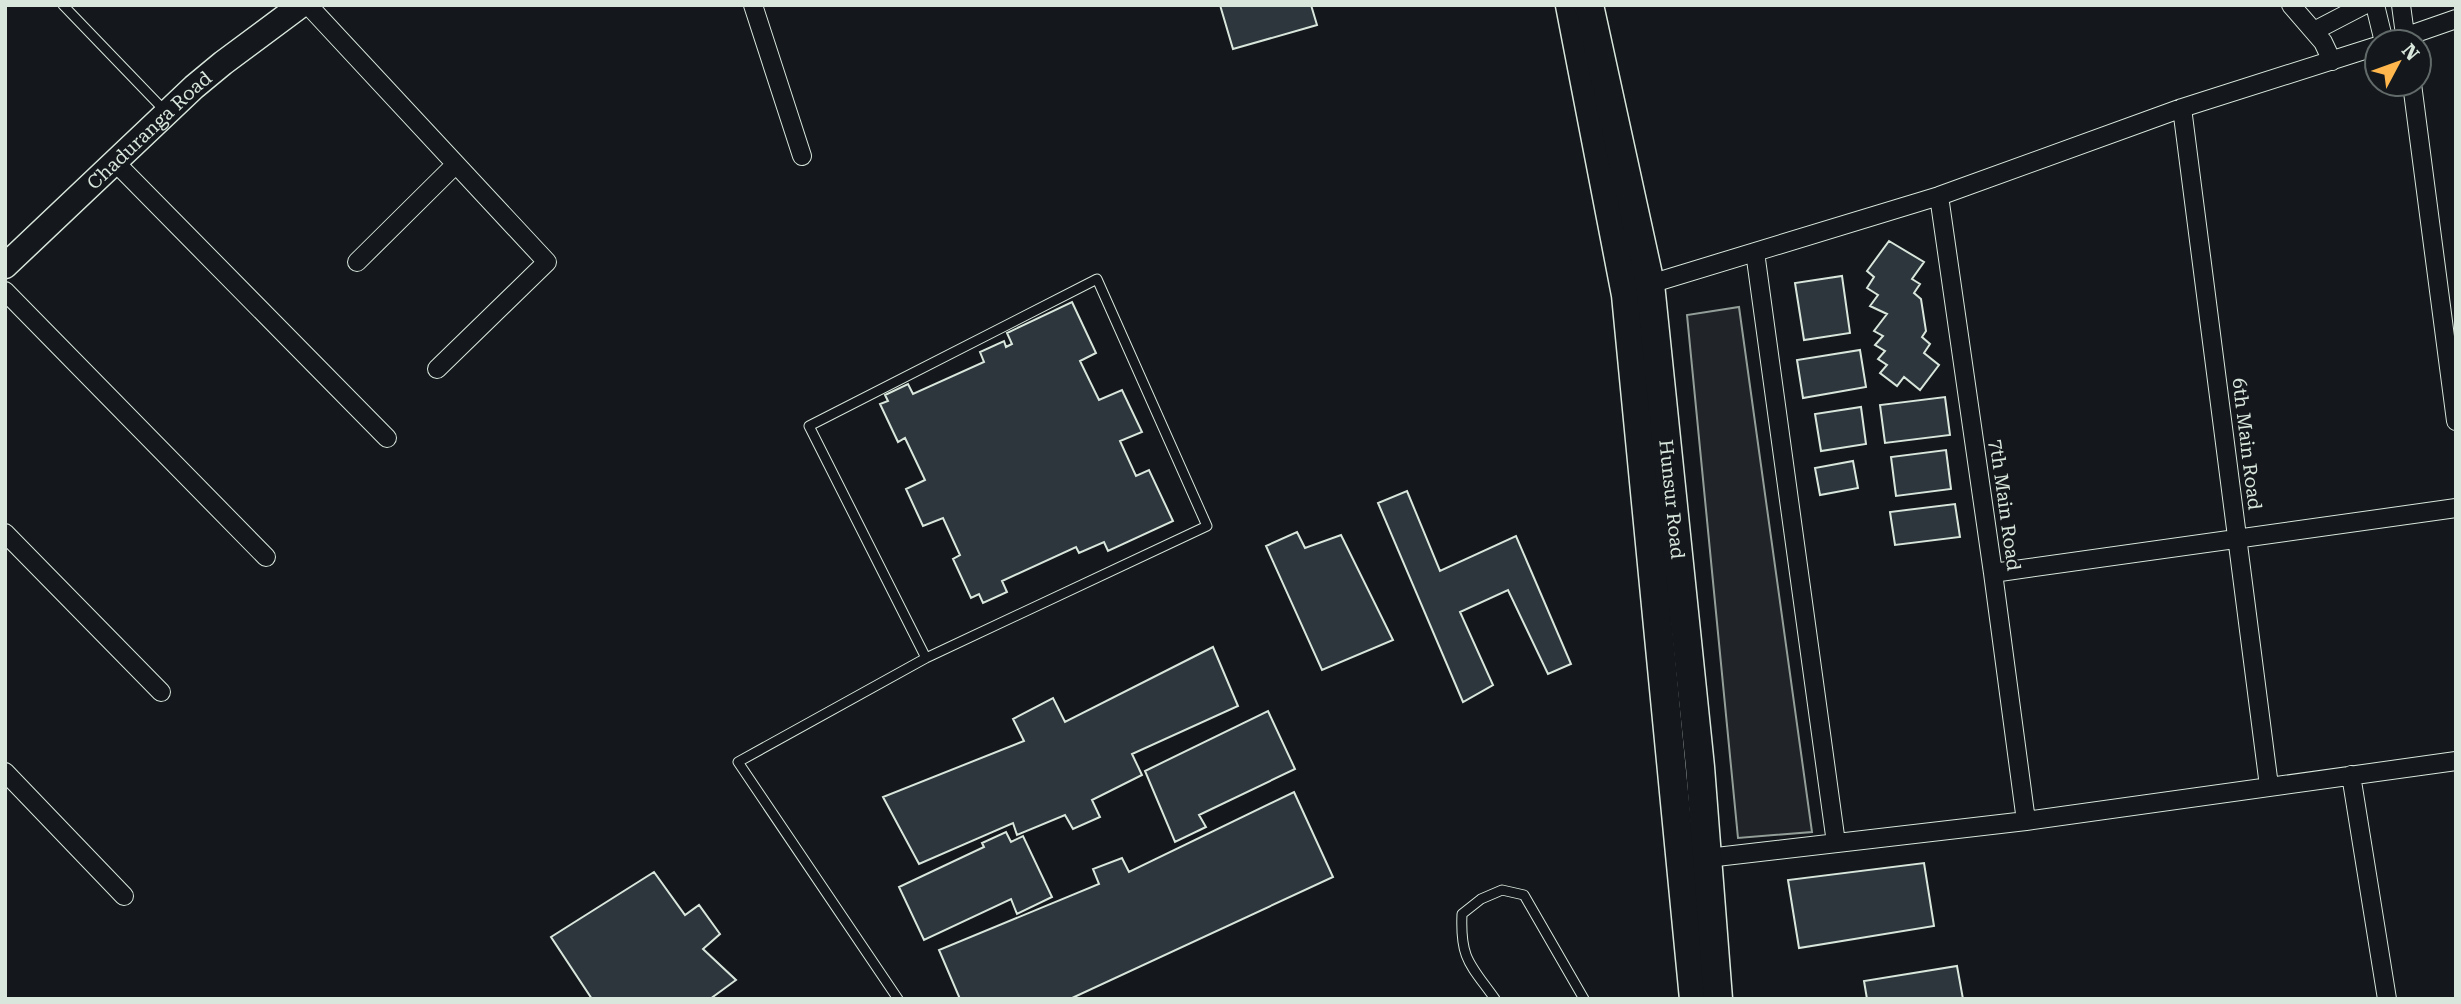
<svg xmlns="http://www.w3.org/2000/svg" width="2461" height="1004" viewBox="0 0 2461 1004" font-family="'Roboto Serif',serif">
<style>
.green{fill:#202428;stroke:#939e99;stroke-width:2}
.building{fill:#2c363c;stroke:#d8e6dc;stroke-width:2}
.lines{fill:none;stroke-linecap:round;stroke-linejoin:round}
.lane-casing{stroke:#d8e6dc;stroke-width:11}
.street-casing{stroke:#d8e6dc;stroke-width:20}
.secondary-casing{stroke:#d8e6dc;stroke-width:27}
.primary-casing{stroke:#d8e6dc;stroke-width:31}
.lane{stroke:#14181c;stroke-width:9}
.street{stroke:#14181c;stroke-width:18}
.secondary{stroke:#14181c;stroke-width:24}
.primary{stroke:#14181c;stroke-width:28}
.labels{text-anchor:middle;dominant-baseline:central;stroke-width:5;stroke-linejoin:round;paint-order:stroke}
.street-label{font-size:19px;fill:#d8e6dc;stroke:#14181c}
</style>
<rect width="100%" height="100%" fill="#14181c"/>
<path class="green" d="M1739,307L1812,832L1738,838L1687,315Z"/>
<path class="building" d="M1220,5H1311L1317,25L1233,49Z
M1889,241L1924,262L1912,279L1920,284L1914,293L1921,299L1926,331L1922,337L1930,344L1924,353L1939,365L1920,390L1904,377L1897,386L1880,373L1887,365L1878,359L1885,351L1875,345L1883,336L1874,331L1887,314L1870,306L1878,295L1867,288L1874,277L1867,271Z
M1842,276L1850,333L1804,340L1795,283Z
M1072,302L1096,353L1080,361L1099,400L1122,390L1142,432L1120,441L1136,476L1149,470L1173,521L1108,551L1104,542L1079,553L1076,547L1002,581L1007,592L983,603L979,594L971,598L953,559L960,555L943,518L923,526L906,489L925,480L905,438L898,442L880,404L888,401L885,395L908,384L913,394L984,362L980,352L1004,341L1006,347L1012,344L1007,333Z
M1860,350L1866,387L1803,398L1797,360Z
M1945,397L1950,435L1885,443L1880,405Z
M1861,407L1866,444L1821,451L1815,414Z
M1946,450L1951,489L1896,496L1891,457Z
M1853,461L1858,488L1820,495L1815,468Z
M1407,491L1440,571L1516,536L1571,664L1548,674L1508,590L1460,612L1493,685L1463,702L1378,503Z
M1955,504L1960,537L1895,545L1890,512Z
M1297,532L1305,548L1341,535L1393,640L1322,670L1266,546Z
M1213,647L1238,706L1132,754L1142,775L1092,800L1100,817L1073,829L1065,815L1017,835L1013,823L919,864L883,797L1024,741L1013,719L1053,698L1065,722Z
M1268,711L1295,769L1199,815L1206,827L1175,842L1145,771Z
M1294,792L1333,877L1070,999H960L939,950L1099,884L1093,869L1122,858L1129,872Z
M1006,832L1011,842L1023,836L1052,897L1017,914L1011,899L924,940L899,887L984,847L982,843Z
M1924,863L1934,926L1799,948L1788,880Z
M654,872L685,915L699,905L720,934L703,949L736,980L710,999H592L551,937Z
M1957,966L1963,999H1867L1864,981Z"/>
<g class="lines">
<g class="lane-casing">
<path id="lane" d="M63,5L166,112
M898,999L738,762L926,658L1207,526L1097,279L809,426L926,658
M1495,999C1470,964 1460,959 1462,914L1481,899L1502,890L1524,895L1584,999"/>
</g>
<g class="street-casing">
<path id="street" d="M308,5L547,262L437,369
M753,5L802,156
M2291,5L2323,42L2332,61
M2375,5L2384,42
M2401,5L2406,42
M2314,31L2364,5
M2390,42L2456,19
M2412,84L2456,421
M2182,108L2269,786
M116,163L387,438
M1939,196L1993,573L2026,821
M1755,252L1836,843
M357,262L456,164
M1650,284L1939,196L2182,108L2377,46
M5,291L266,557
M5,533L161,692
M1993,573L2456,508
M5,772L124,896
M2351,775L2387,999
M1699,859L2026,821L2456,761"/>
</g>
<g class="secondary-casing">
<g id="secondary">
<path id="s1" d="M5,266L194,87L223,63L301,5"/>
</g>
</g>
<g class="primary-casing">
<g id="primary">
<path d="M1570,5L1626,295L1694,999"/>
<path id="s2" d="M1589,5L1650,284L1700,767L1718,999"/>
</g>
</g>
<use href="#lane" class="lane"/>
<use href="#street" class="street"/>
<use href="#secondary" class="secondary"/>
<use href="#primary" class="primary"/>
</g>
<g class="labels">
<g class="street-label">
<text stroke="none"><textPath href="#s1" startOffset="198">Chaduranga Road</textPath></text>
<text transform="translate(2247 444) rotate(83)">6th Main Road</text>
<text stroke="none"><textPath href="#s2" startOffset="502">Hunsur Road</textPath></text>
<text transform="translate(2005 505) rotate(82)">7th Main Road</text>
</g>
</g>
<rect width="2461" height="1004" fill="none" stroke="#d8e6dc" stroke-width="14"/>
<g transform="translate(2398 63) rotate(49)"><circle r="33" fill="#14181c" stroke="#626a69" stroke-width="2"/>
<path d="M0-5L12 26L0 18L-12 26Z" fill="#ffb74d"/>
<text y="-10" font-size="19" font-weight="bold" text-anchor="middle" fill="#d8e6dc">N</text>
</g>
</svg>
